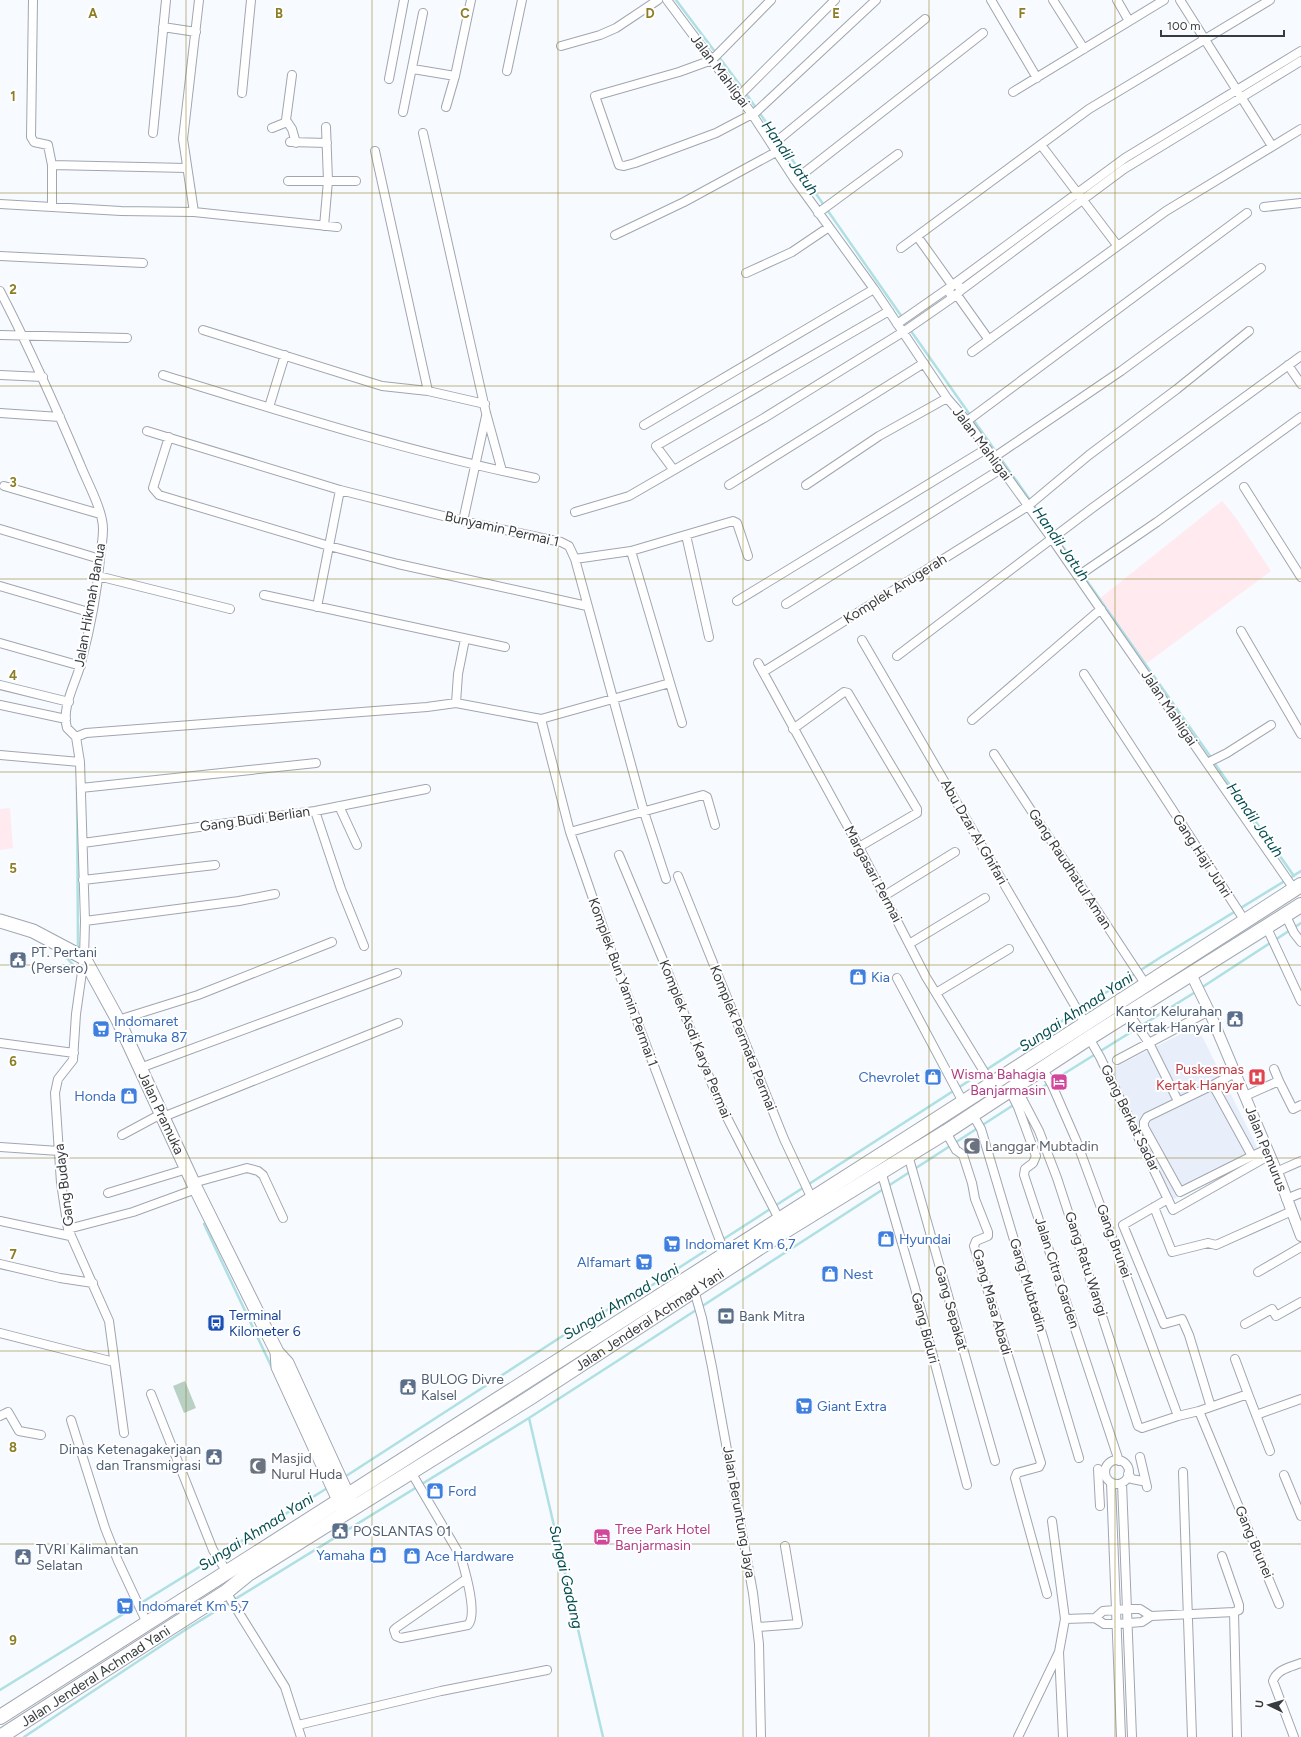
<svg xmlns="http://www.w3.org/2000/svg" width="1301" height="1737" viewBox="0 0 1301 1737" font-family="Figtree,sans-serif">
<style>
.built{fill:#e9effa}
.education{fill:#ffeaef}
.green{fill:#b9d1c4}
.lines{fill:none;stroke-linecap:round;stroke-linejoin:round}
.stream{stroke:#afe0e3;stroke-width:2.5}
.minor-casing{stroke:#a0a6b0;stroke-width:10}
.tertiary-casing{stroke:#a0a6b0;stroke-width:12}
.primary-casing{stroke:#a0a6b0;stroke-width:15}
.trunk-casing{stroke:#a0a6b0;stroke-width:16}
.minor{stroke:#fff;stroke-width:8}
.tertiary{stroke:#fff;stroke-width:10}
.primary{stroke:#fff;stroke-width:13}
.trunk{stroke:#fff;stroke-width:14}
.grid{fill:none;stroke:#8c7e24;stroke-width:1;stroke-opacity:0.55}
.labels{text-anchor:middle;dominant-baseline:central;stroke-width:4;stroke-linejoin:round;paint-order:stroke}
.street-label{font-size:14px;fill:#383b3f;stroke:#fff}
.service-label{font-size:14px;fill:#4e5e75;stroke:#fff;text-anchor:start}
.shop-label{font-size:14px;fill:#366cbe;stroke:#fff;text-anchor:start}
.health-label{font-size:14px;fill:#be3a42;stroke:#fff;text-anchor:end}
.hotel-label{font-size:14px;fill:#b23c85;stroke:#fff;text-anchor:end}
.worship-label{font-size:14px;fill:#5b616d;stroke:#fff;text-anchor:start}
.transit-label{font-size:14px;fill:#164399;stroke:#fff;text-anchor:start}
.water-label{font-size:15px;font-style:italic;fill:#044e52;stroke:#fff}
.grid-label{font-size:13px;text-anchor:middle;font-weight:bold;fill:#8c7e24;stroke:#fff;stroke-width:4;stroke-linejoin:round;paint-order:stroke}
</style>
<rect width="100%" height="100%" fill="#f7fafe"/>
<path class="built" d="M1197,1026L1261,1155L1172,1200L1109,1070Z"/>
<path class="education" d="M1222,501L1236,518L1271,571L1143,666L1099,599Z
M10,808L13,848L0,850V809Z"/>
<path class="green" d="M185,1381L196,1408L184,1413L173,1386Z"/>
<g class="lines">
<path class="stream" d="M676,0L740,85L902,317
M911,331L1210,756
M1215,764L1294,876
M77,786L78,949
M62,953L80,972
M1201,988L1301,923
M1025,1098L1197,991
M204,1224L273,1370
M529,1418L603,1737
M343,1478L581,1324L646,1289L1161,957L1301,871
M0,1690L329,1487
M24,1737L185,1630L529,1418L1015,1104"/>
<g class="minor-casing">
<path id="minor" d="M33,0L31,137L34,142L48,145L52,165
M667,0L752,114L795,180L874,289L947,398L967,421L1052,539L1294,889
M771,0L712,60L679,72L595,96L619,165L624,166L635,163L716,133L756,112L876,0
M991,0L1037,78
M1053,0L1084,49
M1117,0L1129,21
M1180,0L1272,146
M163,27L196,32
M561,46L600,35L616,28L658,0
M413,69L455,76
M507,71L522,0
M292,75L286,120L292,129L296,143
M389,79L404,0
M1013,92L1164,0
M242,93L251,0
M739,96L835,0
M446,107L455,76L471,0
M403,112L423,13
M272,128L287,122
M153,133L166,0
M423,133L486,413L502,471
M290,142L327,143
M772,145L925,19
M1041,145L1117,245
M375,151L428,391
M795,180L983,33
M288,181H356
M0,204L121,211L194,212L337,227
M52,206V165L187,168
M1264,207L1301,203
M194,212L183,139L199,0
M818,213L898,154
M324,226L328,181L326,127
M615,235L684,202L776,152
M917,236L952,285
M901,248L1089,109L1270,0
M0,256L143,263
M746,273L792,252L829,227
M954,284L1125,158L1301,51
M0,291C29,347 55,405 80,464C87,482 103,510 103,529C103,539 101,549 100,559C97,594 90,629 81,663C76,683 61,707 67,728L76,737L80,762L85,921L84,958L76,1014L73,1060L58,1079L55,1093L61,1183L68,1229L109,1321L124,1433
M960,291L959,286L954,284L949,289L950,294L957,295L960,291L1124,169L1301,61
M957,295L989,340
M897,324L950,287
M203,330L382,386L428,391L485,404
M0,335L127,338
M972,352L1166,211L1301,129
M1288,365L1301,384
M0,375L43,377
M163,375C286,413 409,452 535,478
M269,407L285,355
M0,413L60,417
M967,421L1247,213
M644,425L874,289
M147,431L340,490L463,521L561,542L569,546L575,559L644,812L666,879
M169,437L153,488L159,495L329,546L398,564L587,606
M993,458L1121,371L1261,268
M673,469L656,446L889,311
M729,485L924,363
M806,485L879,436L947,398
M4,486L100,514
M1244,487L1301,577
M575,512L629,496L764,418L903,332L955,296
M463,521L486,416
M0,529L100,559
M686,535L709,637
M575,559L631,551L733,521L737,523L748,556
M98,576L230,609
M1078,576L1157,522L1301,417
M0,586L92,613
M264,595L505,647
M737,601L986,449
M786,604L1001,469
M317,607L340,490
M1241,631L1301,734
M465,639L458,674L456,703L541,719L570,832L617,968L725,1254
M862,640L1085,1023
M0,643L81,666
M897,656L1091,509L1301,356
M758,663L859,847L926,977L991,1083
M763,672L1028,506L1089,455L1177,389L1249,331
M1084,674L1245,921
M670,683L682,723
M0,685L69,702
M0,705L66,719
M541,719L670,683L631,551
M972,720L1101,609
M793,729L844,692L848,693L917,809V813L859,847
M76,737L86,733L427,707L456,703
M994,754L1146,985
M0,755L80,762
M1207,763L1227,753L1271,725
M81,788L316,763
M339,806L357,845
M315,811L341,889L364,946
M570,832L703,795L707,797L715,825
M83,843L315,811L426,789
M619,855L663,960L719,1102L779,1219
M678,876L784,1139L812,1199
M83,880L215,865
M884,896L955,852
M1285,914L1294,933L1301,942
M85,921L239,901L275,894
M1266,926L1301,1001
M909,944L985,898
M897,978L963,1102
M936,993L1009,949
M1129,1014L1149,1043L1178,1101
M118,1020L198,995L332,942
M1089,1038L1100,1057L1173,1210L1270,1155
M0,1043L74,1053
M1117,1060L1209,1011
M140,1068L397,973
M1043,1069L1052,1085L1076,1140L1178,1416L1199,1411L1279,1604
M1274,1069L1279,1081
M1213,1085L1252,1156L1180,1192L1144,1127V1122L1147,1117Z
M1213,1085L1235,1073
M1016,1087L1039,1131L1057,1178L1138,1426L1142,1428L1178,1416
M1010,1091L1018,1107L1036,1156L1033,1163L1025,1169L1024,1175L1119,1461
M1245,1096L1279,1081L1293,1109L1301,1105
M973,1115L981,1129L1079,1458
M163,1117L398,1023
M946,1132L956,1150L963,1155L972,1183L975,1199L988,1232V1236L976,1241L974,1246L1041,1463L1039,1467L1017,1473L1015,1478L1047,1594
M122,1135L161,1114
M0,1147L59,1151
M908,1155L995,1461
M1252,1156L1267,1149
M881,1171L915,1288L967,1485
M1276,1172L1301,1161
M193,1183L247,1168L258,1171L263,1175L283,1218
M108,1193L187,1169
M1168,1199L1123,1225L1164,1324L1182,1319L1189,1335L1210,1404
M1286,1199L1301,1193
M1154,1207L1172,1252L1208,1243L1216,1245L1292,1211
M0,1221L70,1236
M68,1229L133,1212L196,1189
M0,1264L60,1278L93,1283
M1258,1272L1301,1247
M694,1290L702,1318L712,1367L753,1593L759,1644L761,1737
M1245,1324L1272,1309L1276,1316L1301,1302
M0,1333L114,1362
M1235,1359L1248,1394
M151,1394L213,1550L227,1572
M1199,1411L1248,1394L1270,1451
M1256,1415L1301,1399
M0,1416L8,1412L19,1431L41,1435
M71,1420L105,1528L118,1561L147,1623
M1140,1457L1147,1487
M1105 1472a12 12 0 1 1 24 0a12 12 0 1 1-24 0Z
M1098,1469L1100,1506
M411,1472L461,1557C465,1571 478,1614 468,1625L401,1638L396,1636L394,1630L396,1628L466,1579
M1183,1472L1192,1737
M1128,1474L1132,1479L1142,1481L1144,1478
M1284,1475L1301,1516
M1111,1483L1121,1737
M1122,1483L1132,1737
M1052,1521L1065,1619L1059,1652L1063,1737
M226,1592L285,1687L301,1737
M1127,1609H1140L1151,1616L1142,1622L1117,1624H1104L1095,1618L1103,1611Z
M1234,1612L1237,1737
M1151,1616L1234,1612L1239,1610V1605L1222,1556
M1065,1619L1095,1618
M758,1627L798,1624L785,1546
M298,1725L441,1691L547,1670
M1018,1737L1059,1652
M1294,1737L1273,1681C1277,1669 1291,1667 1301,1663"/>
</g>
<g class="tertiary-casing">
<path id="tertiary" d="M1191,974L1209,1011L1279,1177L1301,1236"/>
</g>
<g class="primary-casing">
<path id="primary" d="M0,921L33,931L84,958L118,1020L196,1189L262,1322L277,1352L287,1363L352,1505
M277,1352L278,1367L343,1509"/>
</g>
<g class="trunk-casing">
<g id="trunk">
<path d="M0,1717L920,1130L1301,885"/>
<path id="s1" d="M0,1737L226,1592L248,1574L531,1397L785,1231L946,1132L1089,1038L1301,905"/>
</g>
</g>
<use href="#minor" class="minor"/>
<use href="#tertiary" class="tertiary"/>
<use href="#primary" class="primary"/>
<use href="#trunk" class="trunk"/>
</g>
<path class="grid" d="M186,0V1737M372,0V1737M558,0V1737M743,0V1737M929,0V1737M1115,0V1737M0,193H1301M0,386H1301M0,579H1301M0,772H1301M0,965H1301M0,1158H1301M0,1351H1301M0,1544H1301"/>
<defs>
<g id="civic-square" transform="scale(0.9)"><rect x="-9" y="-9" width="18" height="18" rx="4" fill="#5c6f8a" stroke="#fff"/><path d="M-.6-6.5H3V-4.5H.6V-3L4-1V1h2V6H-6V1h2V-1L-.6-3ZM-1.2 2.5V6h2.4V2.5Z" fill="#fff"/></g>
<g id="shop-square" transform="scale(0.9)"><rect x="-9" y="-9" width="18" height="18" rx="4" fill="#3f7fe0" stroke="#fff"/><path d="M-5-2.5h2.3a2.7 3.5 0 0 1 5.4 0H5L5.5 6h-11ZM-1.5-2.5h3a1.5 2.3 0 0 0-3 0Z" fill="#fff"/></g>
<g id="supermarket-square" transform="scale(0.9)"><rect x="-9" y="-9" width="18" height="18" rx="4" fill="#3f7fe0" stroke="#fff"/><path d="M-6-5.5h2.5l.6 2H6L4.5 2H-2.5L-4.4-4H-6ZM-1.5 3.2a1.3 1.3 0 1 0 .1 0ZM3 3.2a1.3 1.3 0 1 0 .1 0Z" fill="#fff"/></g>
<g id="hospital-square" transform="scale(0.9)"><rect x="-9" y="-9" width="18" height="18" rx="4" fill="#e0444e" stroke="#fff"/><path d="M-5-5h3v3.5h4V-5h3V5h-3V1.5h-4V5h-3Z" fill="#fff"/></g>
<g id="hotel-square" transform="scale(0.9)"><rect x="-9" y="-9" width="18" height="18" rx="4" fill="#d1479c" stroke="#fff"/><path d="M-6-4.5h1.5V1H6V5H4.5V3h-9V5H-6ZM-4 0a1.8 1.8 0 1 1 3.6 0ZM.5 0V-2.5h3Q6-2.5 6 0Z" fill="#fff"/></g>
<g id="mosque-square" transform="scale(0.9)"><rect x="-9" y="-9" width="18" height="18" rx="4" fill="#6b7280" stroke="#fff"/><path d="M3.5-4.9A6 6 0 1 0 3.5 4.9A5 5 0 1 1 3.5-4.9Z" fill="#fff"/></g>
<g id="bank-square" transform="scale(0.9)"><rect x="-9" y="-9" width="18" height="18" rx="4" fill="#5c6f8a" stroke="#fff"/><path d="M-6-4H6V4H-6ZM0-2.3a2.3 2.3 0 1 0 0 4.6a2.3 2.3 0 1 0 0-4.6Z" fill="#fff"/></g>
<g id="bus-square" transform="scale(0.9)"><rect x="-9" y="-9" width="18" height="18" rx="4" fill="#1a4fb4" stroke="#fff"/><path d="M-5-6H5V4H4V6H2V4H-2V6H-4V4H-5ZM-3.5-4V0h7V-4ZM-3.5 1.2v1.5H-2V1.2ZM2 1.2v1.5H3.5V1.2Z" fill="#fff"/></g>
</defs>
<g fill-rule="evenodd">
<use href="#civic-square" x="18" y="960"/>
<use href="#shop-square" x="858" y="977"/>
<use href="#civic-square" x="1235" y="1019"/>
<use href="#supermarket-square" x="101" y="1029"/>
<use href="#shop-square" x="933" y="1077"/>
<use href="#hospital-square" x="1257" y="1077"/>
<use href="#hotel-square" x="1059" y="1082"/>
<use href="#shop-square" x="129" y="1096"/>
<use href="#mosque-square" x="972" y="1146"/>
<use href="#shop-square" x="886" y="1239"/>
<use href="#supermarket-square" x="672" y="1244"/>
<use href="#supermarket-square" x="644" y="1262"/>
<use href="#shop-square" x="830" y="1274"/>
<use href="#bank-square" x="726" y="1316"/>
<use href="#bus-square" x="216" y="1323"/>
<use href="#civic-square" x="408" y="1387"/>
<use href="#supermarket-square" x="804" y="1406"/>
<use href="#civic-square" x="214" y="1457"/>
<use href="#mosque-square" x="258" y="1466"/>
<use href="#shop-square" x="435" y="1491"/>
<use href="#civic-square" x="340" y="1531"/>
<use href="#hotel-square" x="602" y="1537"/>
<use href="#shop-square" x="378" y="1555"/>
<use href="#shop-square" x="412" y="1556"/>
<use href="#civic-square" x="23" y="1557"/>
<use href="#supermarket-square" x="125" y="1606"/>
</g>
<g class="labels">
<g class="street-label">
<text transform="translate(720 71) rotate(53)">Jalan Mahligai</text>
<text transform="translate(982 444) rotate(53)">Jalan Mahligai</text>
<text transform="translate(502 529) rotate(13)">Bunyamin Permai 1</text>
<text transform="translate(895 589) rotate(-32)">Komplek Anugerah</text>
<text transform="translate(90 605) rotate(-80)">Jalan Hikmah Banua</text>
<text transform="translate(1169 708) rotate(56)">Jalan Mahligai</text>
<text transform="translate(255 819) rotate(-8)">Gang Budi Berlian</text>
<text transform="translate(974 832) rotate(60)">Abu Dzar Al Ghifari</text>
<text transform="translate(1202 856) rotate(57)">Gang Haji Juhri</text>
<text transform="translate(1070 869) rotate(57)">Gang Raudhatul Aman</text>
<text transform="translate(873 874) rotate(62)">Margasari Permai</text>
<text transform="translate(623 982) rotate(70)">Komplek Bun Yamin Permai 1</text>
<text transform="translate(743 1038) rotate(68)">Komplek Permata Permai</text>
<text transform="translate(695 1039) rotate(68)">Komplek Asdi Karya Permai</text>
<text transform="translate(161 1113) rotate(65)">Jalan Pramuka</text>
<text transform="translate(1130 1118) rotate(64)">Gang Berkat Sadar</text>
<text transform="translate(1266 1149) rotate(68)">Jalan Pemurus</text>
<text transform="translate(64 1185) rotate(-97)">Gang Budaya</text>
<text transform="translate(1114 1241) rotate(70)">Gang Brunei</text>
<text transform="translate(1086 1264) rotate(72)">Gang Ratu Wangi</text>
<text transform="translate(1057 1273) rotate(72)">Jalan Citra Garden</text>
<text transform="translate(1028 1285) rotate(73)">Gang Mubtadin</text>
<text transform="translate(992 1302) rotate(74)">Gang Masa Abadi</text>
<text transform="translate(951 1308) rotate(74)">Gang Sepakat</text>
<text stroke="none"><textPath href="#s1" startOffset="772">Jalan Jenderal Achmad Yani</textPath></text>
<text transform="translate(925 1328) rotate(75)">Gang Biduri</text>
<text transform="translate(739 1512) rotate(80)">Jalan Beruntung Jaya</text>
<text transform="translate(1254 1542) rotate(67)">Gang Brunei</text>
<text stroke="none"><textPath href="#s1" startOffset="113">Jalan Jenderal Achmad Yani</textPath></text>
</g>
<g class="service-label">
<text x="31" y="952">PT. Pertani<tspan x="31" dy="16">(Persero)</tspan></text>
<text x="1222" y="1011" text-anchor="end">Kantor Kelurahan<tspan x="1222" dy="16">Kertak Hanyar I</tspan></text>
<text x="739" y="1316">Bank Mitra</text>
<text x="421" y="1379">BULOG Divre<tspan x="421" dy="16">Kalsel</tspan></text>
<text x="201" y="1449" text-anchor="end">Dinas Ketenagakerjaan<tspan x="201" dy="16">dan Transmigrasi</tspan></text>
<text x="353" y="1531">POSLANTAS 01</text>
<text x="36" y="1549">TVRI Kalimantan<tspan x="36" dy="16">Selatan</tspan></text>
</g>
<g class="shop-label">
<text x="871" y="977">Kia</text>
<text x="114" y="1021">Indomaret<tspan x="114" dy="16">Pramuka 87</tspan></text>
<text x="920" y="1077" text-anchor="end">Chevrolet</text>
<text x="116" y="1096" text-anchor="end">Honda</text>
<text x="899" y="1239">Hyundai</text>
<text x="685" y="1244">Indomaret Km 6,7</text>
<text x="631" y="1262" text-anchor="end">Alfamart</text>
<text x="843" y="1274">Nest</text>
<text x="817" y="1406">Giant Extra</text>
<text x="448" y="1491">Ford</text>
<text x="365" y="1555" text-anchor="end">Yamaha</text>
<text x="425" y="1556">Ace Hardware</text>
<text x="138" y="1606">Indomaret Km 5,7</text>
</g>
<g class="health-label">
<text x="1244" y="1069">Puskesmas<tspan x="1244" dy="16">Kertak Hanyar</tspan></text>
</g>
<g class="hotel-label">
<text x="1046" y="1074">Wisma Bahagia<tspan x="1046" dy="16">Banjarmasin</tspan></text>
<text x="615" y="1529" text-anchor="start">Tree Park Hotel<tspan x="615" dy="16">Banjarmasin</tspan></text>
</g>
<g class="worship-label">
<text x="985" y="1146">Langgar Mubtadin</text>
<text x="271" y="1458">Masjid<tspan x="271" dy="16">Nurul Huda</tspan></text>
</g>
<g class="transit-label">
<text x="229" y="1315">Terminal<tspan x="229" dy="16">Kilometer 6</tspan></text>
</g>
<g class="water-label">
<text transform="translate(790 158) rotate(55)">Handil Jatuh</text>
<text transform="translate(1061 544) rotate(55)">Handil Jatuh</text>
<text transform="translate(1255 820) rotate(55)">Handil Jatuh</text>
<text transform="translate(1076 1012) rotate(-33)">Sungai Ahmad Yani</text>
<text transform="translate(621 1302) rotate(-31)">Sungai Ahmad Yani</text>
<text transform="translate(256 1532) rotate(-32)">Sungai Ahmad Yani</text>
<text transform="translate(566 1577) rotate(77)">Sungai Gadang</text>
</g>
</g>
<g class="grid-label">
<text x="93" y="18">A</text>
<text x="279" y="18">B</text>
<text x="465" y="18">C</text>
<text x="650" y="18">D</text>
<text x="836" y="18">E</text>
<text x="1022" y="18">F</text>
<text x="13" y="101">1</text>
<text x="13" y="294">2</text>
<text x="13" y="487">3</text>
<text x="13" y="680">4</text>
<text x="13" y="873">5</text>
<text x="13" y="1066">6</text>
<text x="13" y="1259">7</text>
<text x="13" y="1452">8</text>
<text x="13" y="1645">9</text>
</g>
<g transform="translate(1269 1705) rotate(275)" stroke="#ffffff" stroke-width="3" paint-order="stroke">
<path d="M0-3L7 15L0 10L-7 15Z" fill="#383b3f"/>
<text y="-6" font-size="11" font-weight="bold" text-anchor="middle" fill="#383b3f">U</text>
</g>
<path d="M1161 30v6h123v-6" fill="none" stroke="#383b3f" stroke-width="2"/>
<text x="1167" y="30" font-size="12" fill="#383b3f" stroke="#ffffff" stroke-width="3" paint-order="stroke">100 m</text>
</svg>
